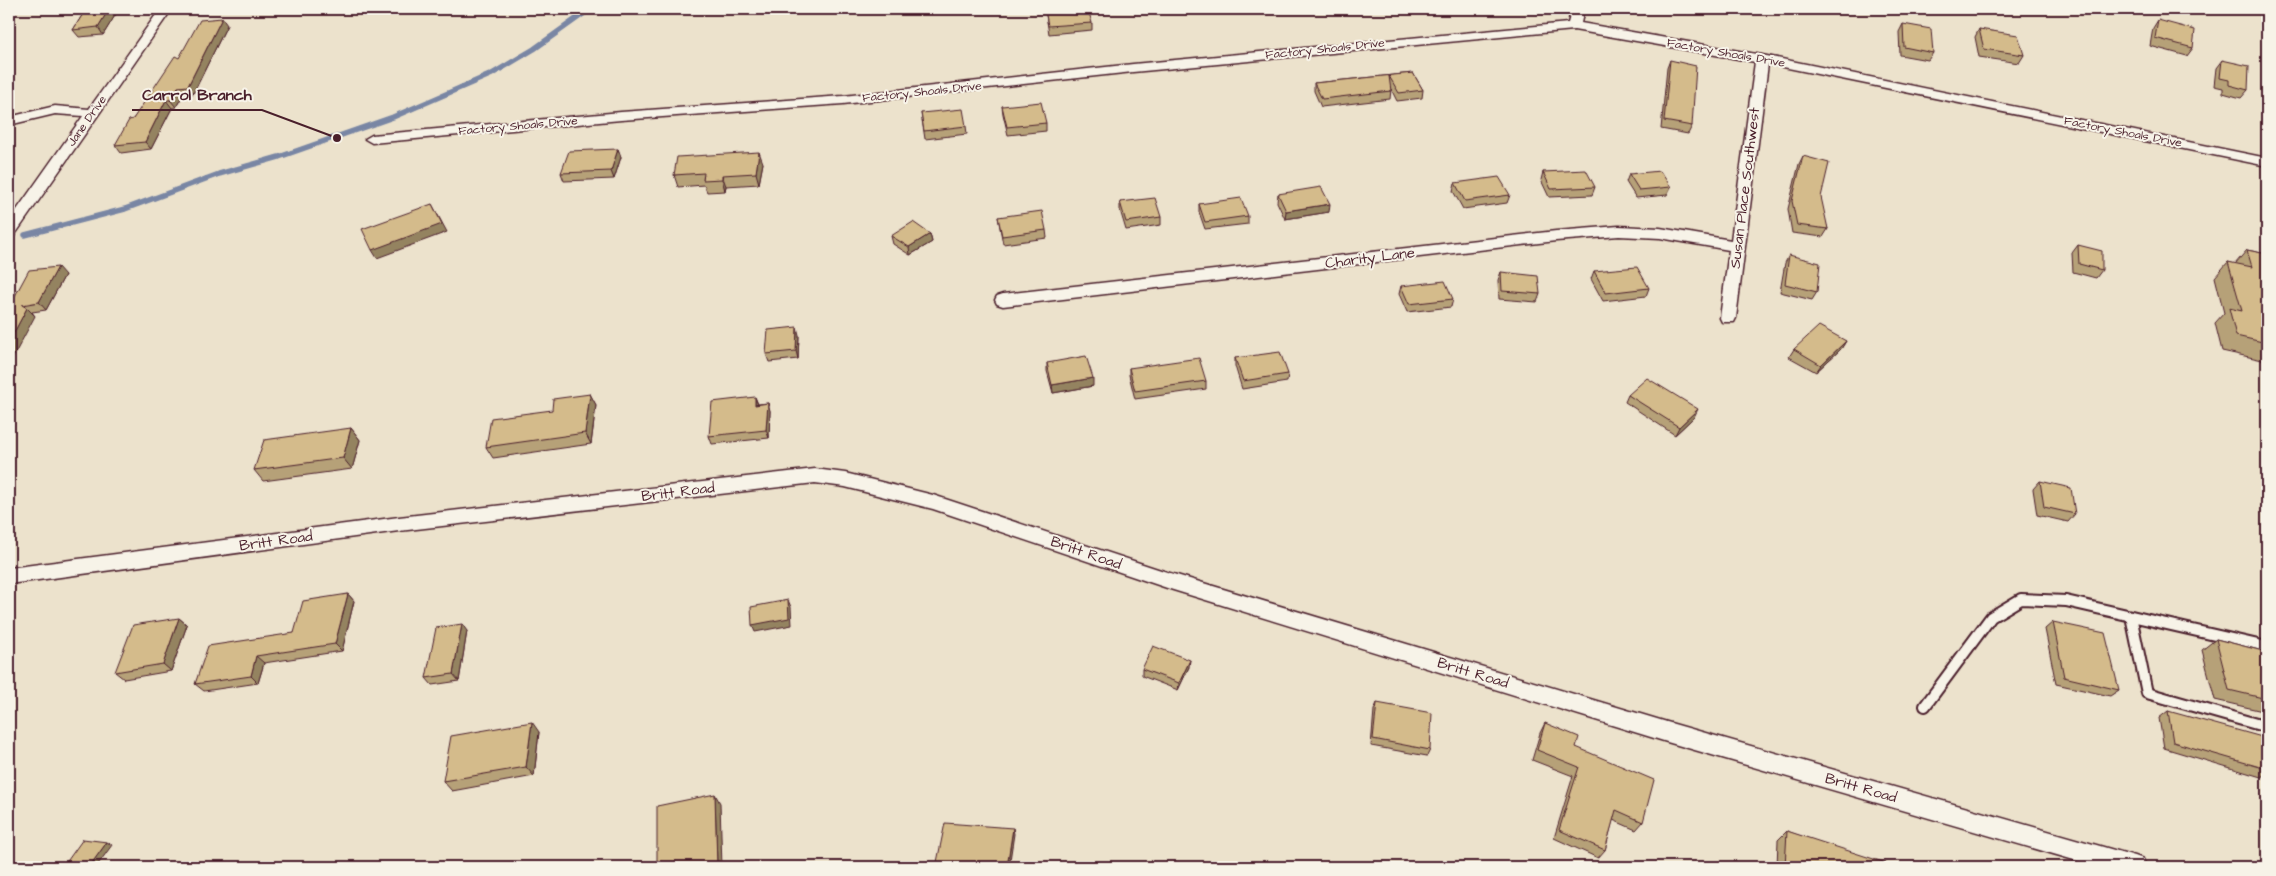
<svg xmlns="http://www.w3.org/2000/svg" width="2276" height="876" viewBox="0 0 2276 876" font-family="'Architects Daughter',sans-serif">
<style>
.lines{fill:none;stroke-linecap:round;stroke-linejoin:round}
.stream{stroke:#7986a4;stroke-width:5.5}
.service-casing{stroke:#4a1f2b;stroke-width:14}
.minor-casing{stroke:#4a1f2b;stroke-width:3}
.service{stroke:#f7f3e8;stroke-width:10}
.minor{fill:#f7f3e8;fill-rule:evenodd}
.wall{fill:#b6a178;stroke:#4a1f2b}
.shaded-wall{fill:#948361;stroke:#4a1f2b}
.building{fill:#d4bb8b;stroke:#4a1f2b}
.labels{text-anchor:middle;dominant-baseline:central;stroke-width:4;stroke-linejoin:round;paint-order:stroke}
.far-street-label{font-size:12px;fill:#4a1f2b;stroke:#f7f3e8}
.street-label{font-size:15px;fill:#4a1f2b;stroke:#f7f3e8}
.leader{fill:none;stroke:#4a1f2b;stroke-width:2}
.callout-dot{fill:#4a1f2b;stroke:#f7f3e8;stroke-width:2}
.callout-label{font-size:16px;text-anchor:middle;font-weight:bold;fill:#4a1f2b;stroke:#f7f3e8;stroke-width:4;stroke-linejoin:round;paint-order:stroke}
</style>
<rect width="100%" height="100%" fill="#ece2cc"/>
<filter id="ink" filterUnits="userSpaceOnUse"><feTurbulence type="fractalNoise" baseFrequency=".02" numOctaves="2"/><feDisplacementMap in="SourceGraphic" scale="10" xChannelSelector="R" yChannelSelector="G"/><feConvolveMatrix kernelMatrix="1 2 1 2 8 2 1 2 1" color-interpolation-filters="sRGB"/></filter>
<g filter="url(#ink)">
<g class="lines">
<path class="stream" d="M25,235L125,209L219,174L279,157L393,117L492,74L534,49L590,9"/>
<g class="service-casing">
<path id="service" d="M2131,616L2147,693L2267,727
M1925,706L1991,617L2021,599L2066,601L2267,647"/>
</g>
<g class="minor-casing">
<path id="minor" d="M160,9H172L14,236L9,237V221L83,116L55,114L9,125V117L55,106L89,109Z
M1572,9H1584L1581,23L1762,55L2267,158V166L1768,64L1736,318L1734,322H1722L1720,318L1729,250L1660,238L1619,236L1556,241L1003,306L997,304L995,300L997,296L1003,294L1556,231L1619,226L1660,228L1731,240L1755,62L1574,30L1133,72L843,104L621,120L372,143L365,139L372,135L621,112L843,96L1133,64L1568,23Z
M815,469L845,473L933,495L1170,573L1667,722L2135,856L2143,859L2146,867H2098L1667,742L1170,589L933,509L845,487L815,483L399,531L9,584V568L399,517Z"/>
</g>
<use href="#service" class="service"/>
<use href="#minor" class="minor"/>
</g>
<path class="wall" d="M86,9H119L103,35L79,37L73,30Z
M1045,9L1092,23V30L1049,34Z
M2158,20L2193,48L2187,56L2150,46L2153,28Z
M1903,24L1933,53L1928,60L1900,55L1899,32Z
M227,25L193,94L183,95L176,107L172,108L151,149L121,153L115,145L133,119L179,58Z
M1979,29L2024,55L2019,63L1979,57L1975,37Z
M1670,60L1692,126L1688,134L1661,129L1667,68Z
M2222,60L2248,90L2241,98L2223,93V88L2214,86L2216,68Z
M1413,73L1423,90L1422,98L1397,101L1391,89L1390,99L1321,107L1314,91V83Z
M1002,106L1046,123V131L1008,135L1003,114Z
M921,113L966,126L967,134L925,139Z
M618,149L621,157L614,179L564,181L561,173Z
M1803,156L1828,229L1823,237L1792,233L1788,209L1799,164Z
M763,163L759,184L726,186L725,191L707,192L704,185L678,187L674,175Z
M1543,172L1595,187L1592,195L1549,197L1541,180Z
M1629,174L1671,187L1667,195L1636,198L1626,182Z
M1455,183L1510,195L1507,203L1463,209L1453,191Z
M1278,194L1329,212L1285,219L1277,202Z
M1120,202L1161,217V225L1126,230L1120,210Z
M1199,204L1248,216V224L1205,229L1199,212Z
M998,217L1046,230L1047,238L1003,244Z
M930,234L932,242L910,255L893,244L891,236Z
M2078,245L2102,270L2096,278L2073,272L2072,253Z
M2247,250L2267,254V361L2222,351L2215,323L2224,313L2215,277L2228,262L2235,264Z
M1789,255L1817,292L1812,300L1780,292L1785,263Z
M1594,271L1649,288L1646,296L1603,301L1591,279Z
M1501,272L1540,294L1537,302L1499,299L1498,280Z
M65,275L46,310L32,312L35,316L9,307Z
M1401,286L1453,299L1451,307L1407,312L1399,294Z
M799,335L798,359L769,362L766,354Z
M1846,341L1841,349L1816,372L1789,357L1794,349Z
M1235,358L1288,374L1287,382L1242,389L1235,366Z
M1047,363L1093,386L1053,393L1047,371Z
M1129,368L1206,381V389L1135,399L1129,375Z
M590,394L596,405L591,444L493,458L486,447L552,410Z
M1628,395L1694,417L1675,435L1625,402Z
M755,397L758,404L768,403L770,411L769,438L712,444L709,436Z
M351,428L360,440L352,469L263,481L254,470Z
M2040,481L2075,514L2068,522L2037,515L2033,489Z
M348,594L354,601L342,651L264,663L258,683L204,691L195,684L294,633Z
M179,618L187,625L171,671L124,679L115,672Z
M2053,622L2119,690L2110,696L2056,684L2045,629Z
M467,631L459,681L432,685L426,678Z
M2216,639L2267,652V712L2215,700L2202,650Z
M1189,667L1178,690L1142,676V669Z
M1377,703L1430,750L1427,756L1371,746L1374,710Z
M2168,711L2267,769V773L2261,777L2164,748L2159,718Z
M1545,723L1576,747L1643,822L1636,830L1613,820L1605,850L1598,858L1554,838L1573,776L1532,760L1540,733Z
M539,732L534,776L452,791L443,781Z
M1787,831L1886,867H1777L1778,840Z"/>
<path class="shaded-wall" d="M109,9H119L103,35L98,27Z
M222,18L227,25L193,94L188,86Z
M178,87L183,95L176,107L170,100Z
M166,100L172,108L151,149L145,142Z
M618,149L621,157L614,179L611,171Z
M759,152L763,163L759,184L756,173Z
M722,175L726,186L725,191L722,179Z
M432,204L447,232L377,258L372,250Z
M1330,204L1329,212L1285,219L1286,211Z
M930,234L932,242L910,255L909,247Z
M58,267L65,275L46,310L39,302Z
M27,308L35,316L9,365V342Z
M797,327L799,335L798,359L796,351Z
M1846,341L1841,349L1816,372L1821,365Z
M1093,378V386L1053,393L1052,385Z
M590,394L596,405L591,444L585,433Z
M755,397L758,405H755Z
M768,403L770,411L769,438L766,430Z
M1698,409L1694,417L1675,435L1679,427Z
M351,428L360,440L352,469L343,458Z
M348,594L354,601L342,651L335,644Z
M788,600L791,607L792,625L755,632L752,625Z
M179,618L187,625L171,671L163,664Z
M462,624L467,631L459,681L453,674Z
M256,656L264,663L258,683L251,676Z
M1190,660L1189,667L1178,690L1179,683Z
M532,722L539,732L534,776L526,767Z
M715,794L720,803L722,867H717Z
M1013,828L1014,834L1009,867H1007Z
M107,842L112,845L96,867H89Z"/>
<path class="building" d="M86,9H109L98,27L73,30Z
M1045,9H1088L1092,23L1048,26Z
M222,18L188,86L178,87L170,100H166L145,142L115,145L129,120L133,119L175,56L179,58L200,20Z
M2158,20L2195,30L2193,48L2155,38Z
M1903,24L1931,29L1933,53L1904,47Z
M1979,29L2018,35L2024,55L1984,49Z
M1670,60L1696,66L1692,126L1664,121Z
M2222,60L2249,66L2248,90L2229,85V80L2220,78Z
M1413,73L1423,90L1399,93L1389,76L1391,91L1322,99L1314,83Z
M1041,102L1046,123L1007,127L1002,106Z
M963,109L966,126L924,131L921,113Z
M618,149L611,171L561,173L569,151Z
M759,152L756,173L722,175V179L703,180L704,173L674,175L677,157Z
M1803,156L1829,163L1821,197L1828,229L1797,225L1792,201Z
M1586,170L1595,187L1551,189L1543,172Z
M1660,171L1671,187L1639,190L1629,174Z
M1499,177L1510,195L1465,201L1455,183Z
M1321,187L1330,204L1286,211L1278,194Z
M1155,198L1161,217L1126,222L1120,202Z
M1241,198L1248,216L1205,222L1199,204Z
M432,204L442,224L372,250L362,229Z
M1042,211L1046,230L1002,236L998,217Z
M913,222L930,234L909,247L891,236Z
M2078,245L2102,251V270L2079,264Z
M2247,250L2267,254V343L2236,336L2229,308L2242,311L2228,262L2252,267Z
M1789,255L1820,263L1817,292L1785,284Z
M58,267L39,302L22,305L27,308L9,342V307L29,270Z
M1637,267L1649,288L1606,293L1594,271Z
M1501,272L1538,276L1540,294L1502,291Z
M1445,281L1453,299L1409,304L1401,286Z
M1819,326L1846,341L1821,365L1794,349Z
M797,327L796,351L766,354L768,330Z
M1280,352L1288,374L1243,381L1235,358Z
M1086,356L1093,378L1052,385L1047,363Z
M1199,358L1206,381L1135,391L1129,368Z
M1647,378L1698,409L1679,427L1628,395Z
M590,394L585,433L486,447L491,418L552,410L553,399Z
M755,397V405L768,403L766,430L709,436L712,402Z
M351,428L343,458L254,470L264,440Z
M2040,481L2071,488L2075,514L2044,507Z
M348,594L335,644L256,656L251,676L195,684L208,646L294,633L303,601Z
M788,600L789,618L752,625L751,607Z
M179,618L163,664L115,672L133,625Z
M2053,622L2105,633L2119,690L2064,677Z
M462,624L453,674L426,678L436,628Z
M2216,639L2267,652V699L2229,690Z
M1153,646L1190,660L1179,683L1142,669Z
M1377,703L1432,713L1430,750L1373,739Z
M2168,711L2262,737L2267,757V769L2173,742Z
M532,722L526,767L443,781L451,736Z
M1545,723L1579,737L1576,747L1654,780L1643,822L1616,810L1605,850L1559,830L1579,767L1537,750Z
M715,794L717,867H657V806Z
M945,823L1013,828L1007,867H936Z
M1787,831L1886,863V867H1785Z
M83,839L107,842L89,867H63Z"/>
</g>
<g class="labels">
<g class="far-street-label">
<text transform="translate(1325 49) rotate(-6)">Factory Shoals Drive</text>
<text transform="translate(1726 53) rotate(10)">Factory Shoals Drive</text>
<text transform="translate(922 92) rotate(-6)">Factory Shoals Drive</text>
<text transform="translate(87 121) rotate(-55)">Jane Drive</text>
<text transform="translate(518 126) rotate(-5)">Factory Shoals Drive</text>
<text transform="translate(2123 132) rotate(11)">Factory Shoals Drive</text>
</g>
<g class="street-label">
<text transform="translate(1745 188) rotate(-83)">Susan Place Southwest</text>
<text transform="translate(1370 258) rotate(-7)">Charity Lane</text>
<text transform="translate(678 492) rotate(-7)">Britt Road</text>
<text transform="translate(276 541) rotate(-8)">Britt Road</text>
<text transform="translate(1086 553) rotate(19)">Britt Road</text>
<text transform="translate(1473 673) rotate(17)">Britt Road</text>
<text transform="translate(1861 788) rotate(16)">Britt Road</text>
</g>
</g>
<path class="leader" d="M337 138L262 110H132"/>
<circle class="callout-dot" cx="337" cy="138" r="5"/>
<g class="callout-label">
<text x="197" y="100">Carrol Branch</text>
</g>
<rect width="2276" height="876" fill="none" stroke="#f7f3e8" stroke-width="30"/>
<rect x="15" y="15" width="2246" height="846" fill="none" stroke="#4a1f2b" stroke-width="2" filter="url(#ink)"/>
</svg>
